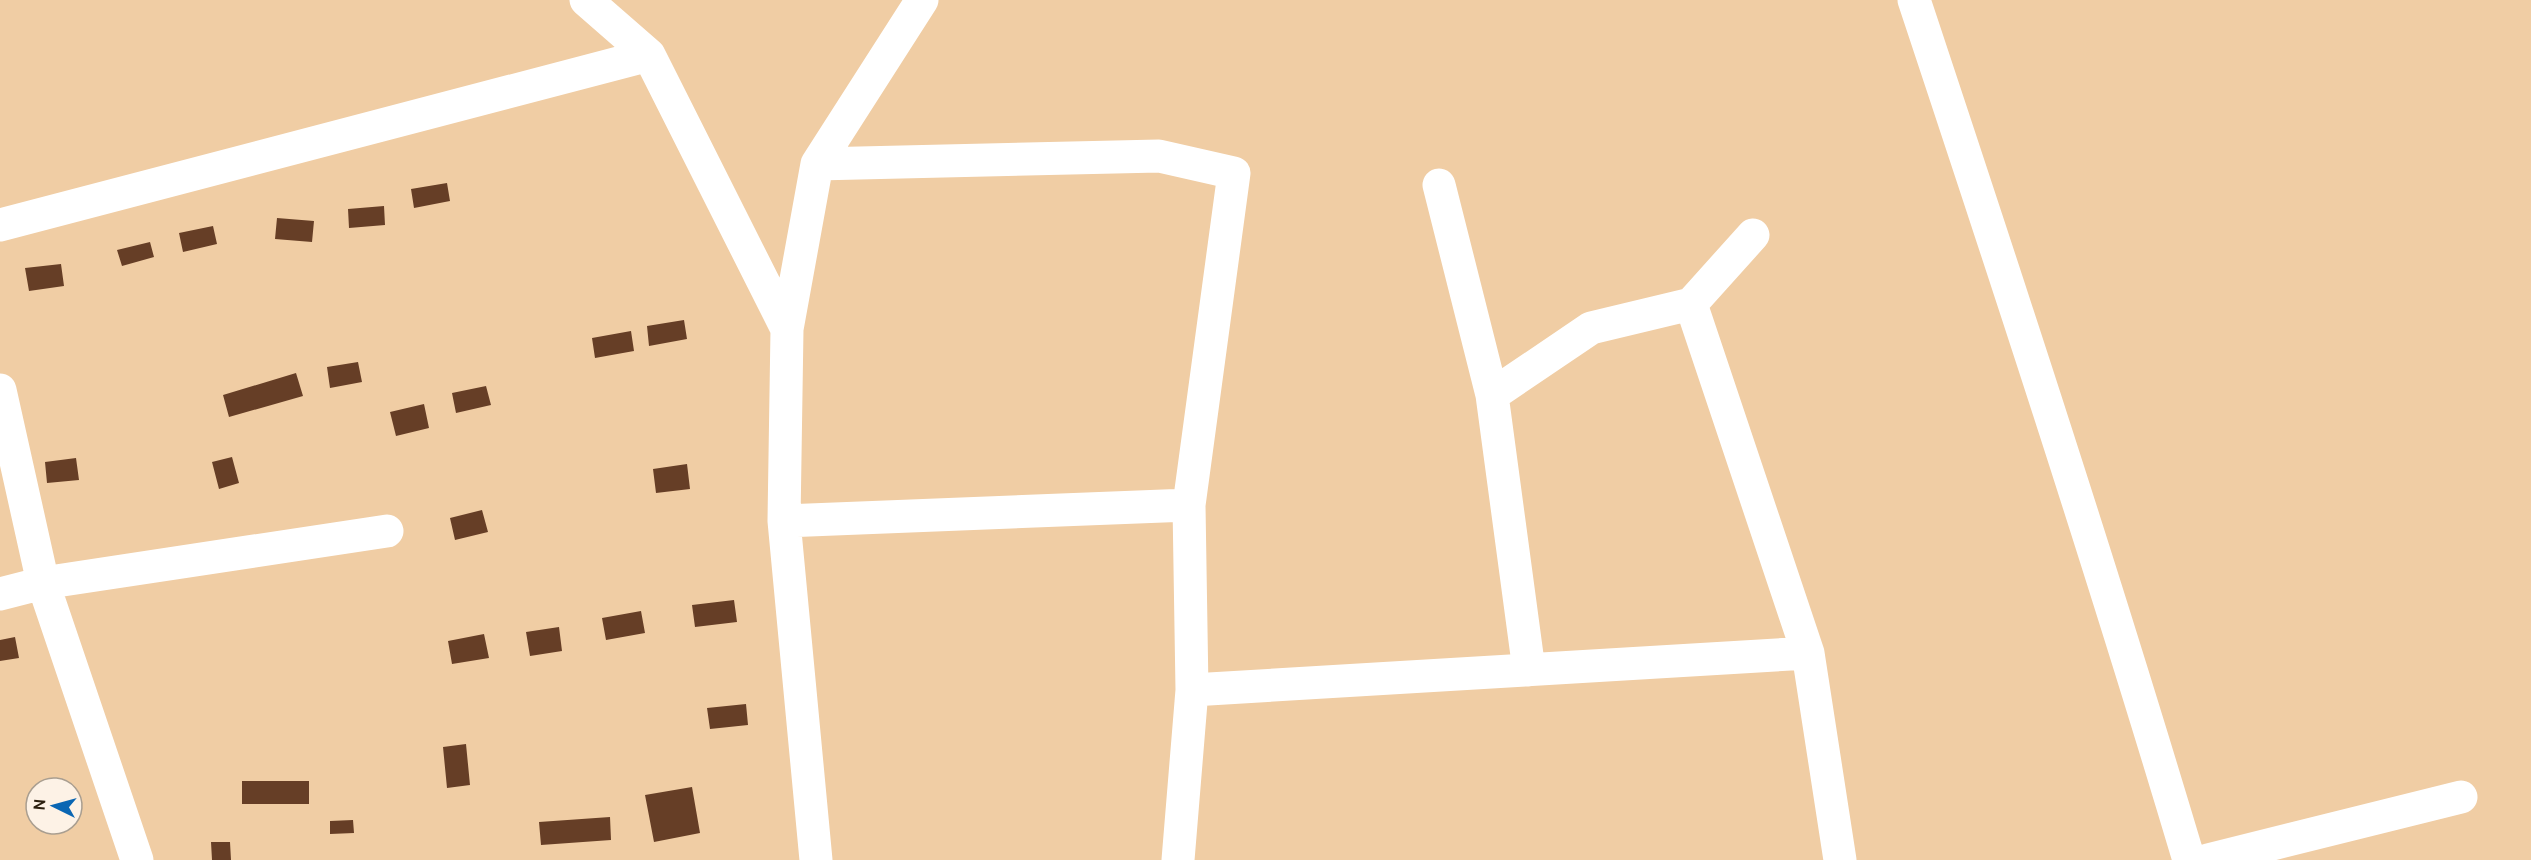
<svg xmlns="http://www.w3.org/2000/svg" width="2531" height="860" viewBox="0 0 2531 860" font-family="Cabin,sans-serif">
<style>
.building{fill:#663e26}
.lines{fill:none;stroke-linecap:round;stroke-linejoin:round}
.minor{stroke:#fff;stroke-width:33}
</style>
<rect width="100%" height="100%" fill="#f0cda4"/>
<path class="building" d="M447,183L450,201L414,208L411,189Z
M384,206L385,225L349,228L348,209Z
M277,218L314,221L312,242L275,239Z
M213,226L217,244L183,252L179,233Z
M150,242L154,257L122,266L117,250Z
M61,264L64,286L29,291L25,268Z
M684,320L687,339L649,346L647,326Z
M631,331L634,351L595,358L592,338Z
M358,362L362,382L330,388L327,367Z
M296,373L303,396L229,417L223,395Z
M486,386L491,405L456,413L452,393Z
M424,404L429,428L396,436L390,412Z
M232,457L239,483L219,489L212,462Z
M76,458L79,480L47,483L45,462Z
M687,464L690,489L656,493L653,469Z
M482,510L488,532L455,540L450,518Z
M734,600L737,622L695,627L692,605Z
M641,611L645,633L606,640L602,618Z
M559,627L562,651L530,656L526,632Z
M484,634L489,658L452,664L448,641Z
M15,637L19,658L0,661V640Z
M746,704L748,725L710,729L707,708Z
M466,744L470,785L447,788L443,747Z
M242,781H309V804H242Z
M692,787L700,833L654,842L645,795Z
M610,817L611,840L541,845L539,822Z
M353,820L354,833L330,834V821Z
M211,842H230L231,860H212Z"/>
<g class="lines">
<path class="minor" d="M586,0L649,55L787,329
M1914,0C2009,286 2103,572 2189,860
M817,164L1159,156L1234,173L1189,505L1192,690L1178,860
M1439,185L1492,395L1529,670
M0,225L649,55
M1691,304L1808,653L1840,860
M0,390L43,583L137,860
M1492,395L1591,328L1691,304L1753,235
M784,521L1189,505
M0,594L43,583L387,531
M1192,690L1808,653
M816,860L784,521L787,329L817,164L922,0
M2208,860L2461,797"/>
</g>
<g transform="translate(54 806) rotate(275)"><circle r="28" fill="#fdf2e6" stroke="#a99e90" stroke-width="1.5"/>
<path d="M0-4.5L10 22L0 15L-10 22Z" fill="#0a66b3"/>
<text y="-9" font-size="16" font-weight="bold" text-anchor="middle" fill="#2c1f0f">N</text>
</g>
</svg>
